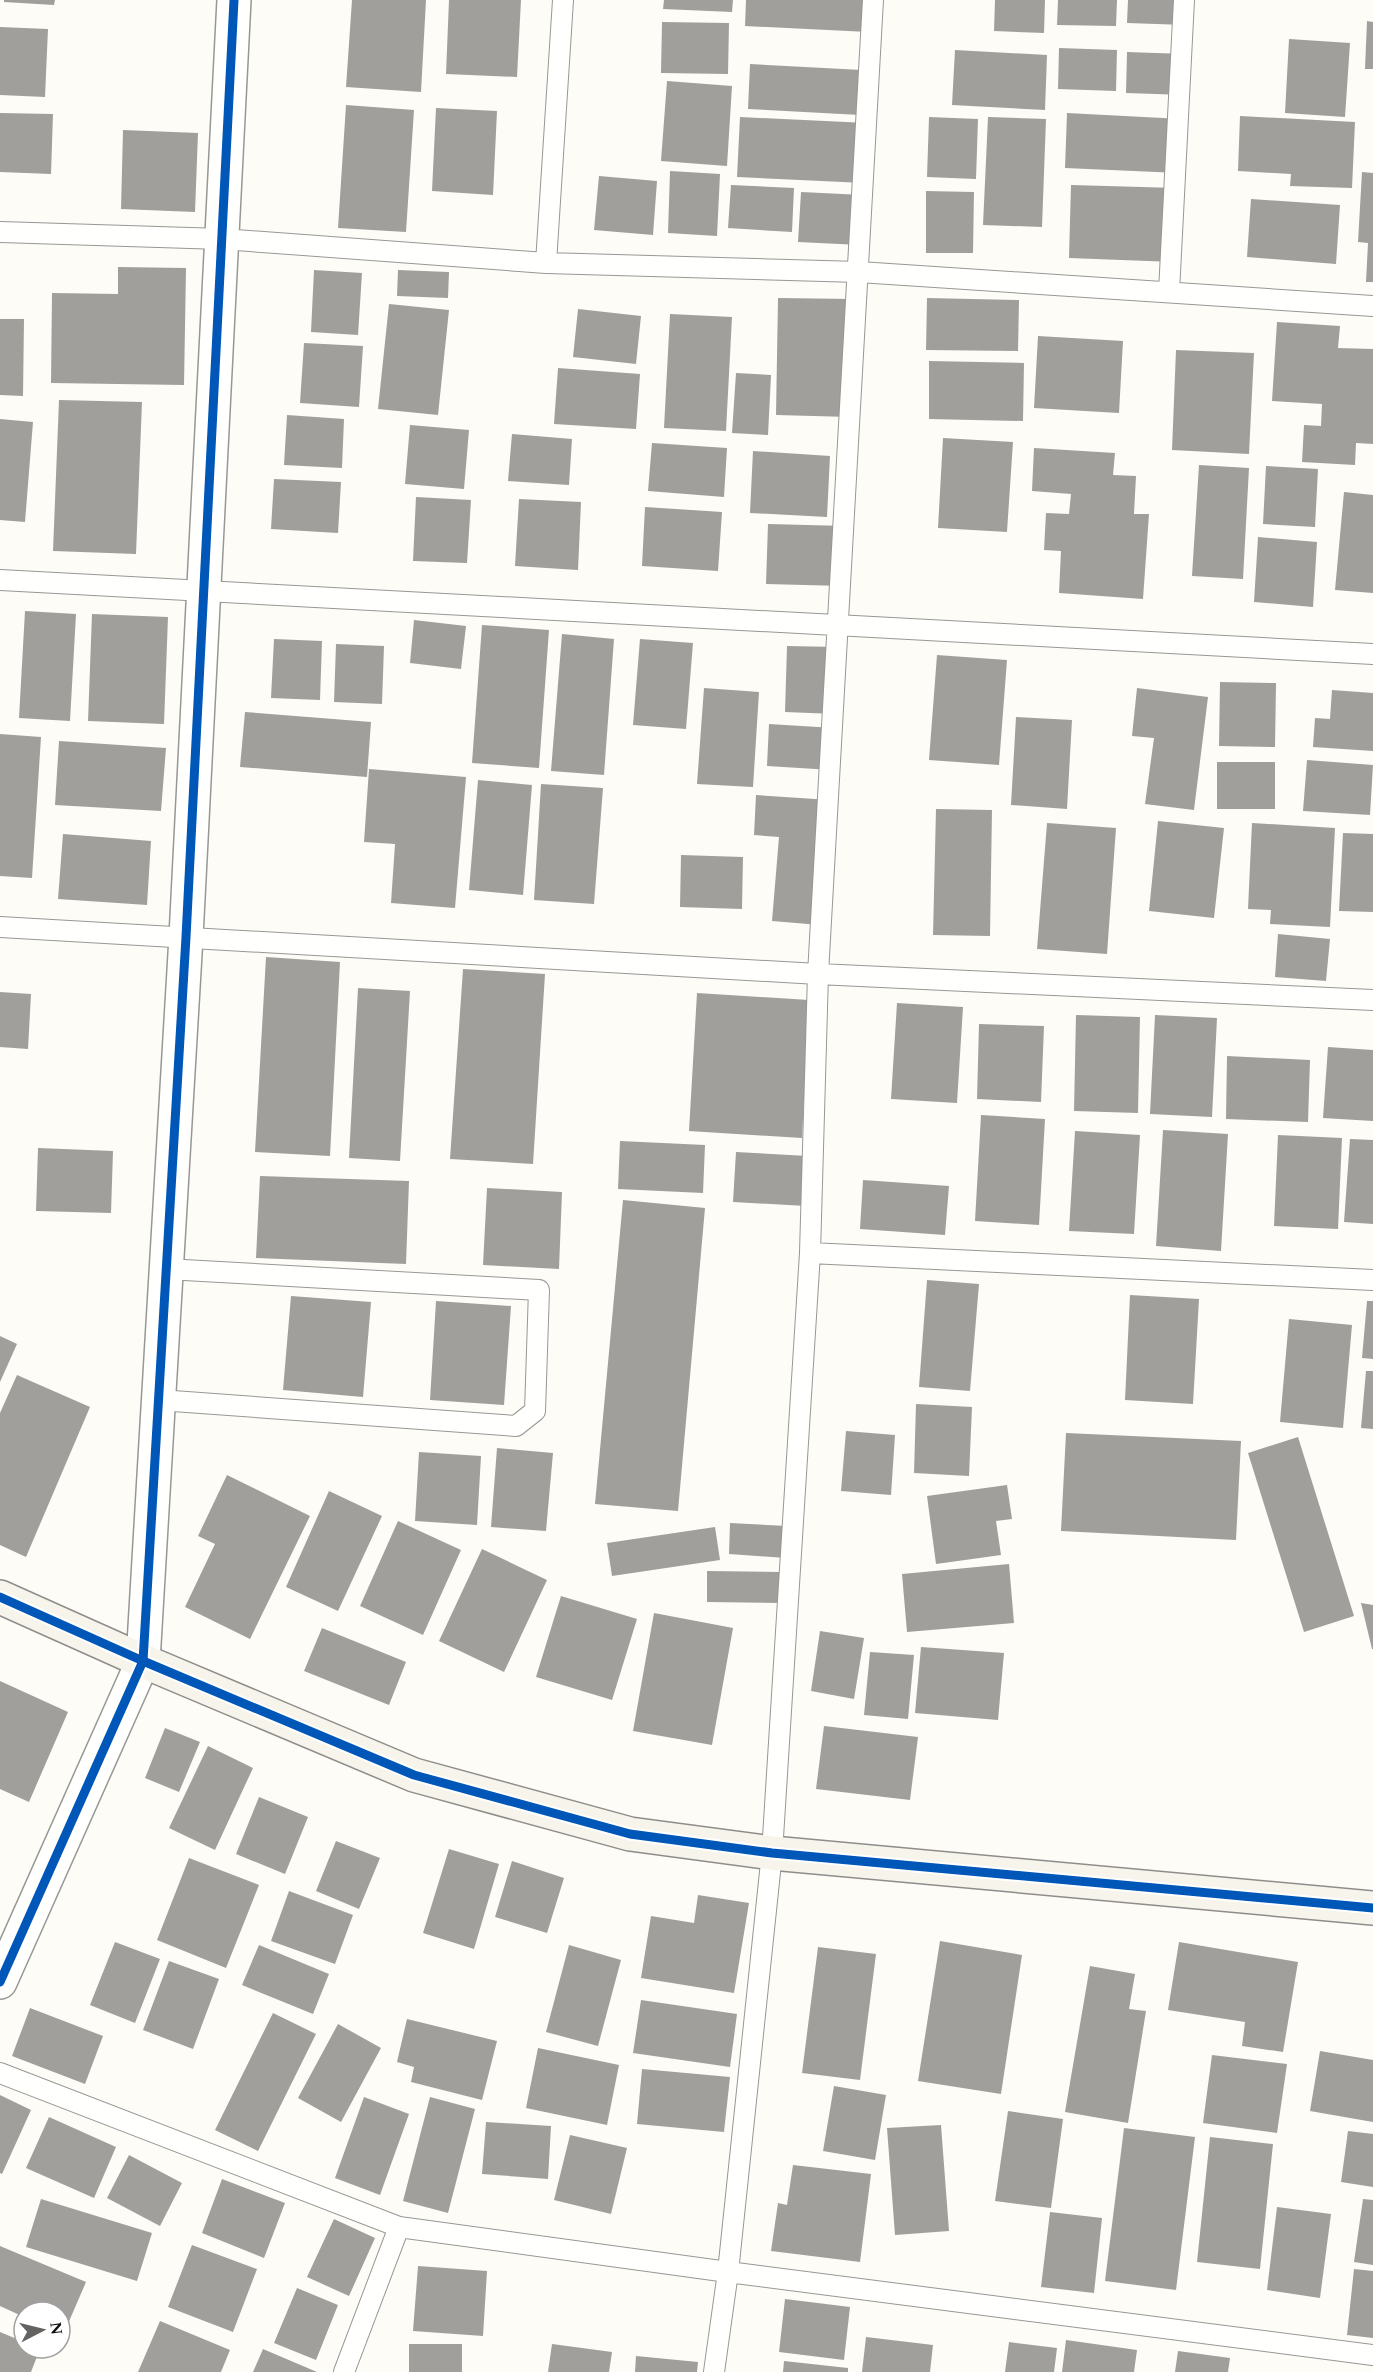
<svg xmlns="http://www.w3.org/2000/svg" width="1373" height="2372" viewBox="0 0 1373 2372" font-family="Spectral,serif">
<style>
.building{fill:#a19f9c}
.lines{fill:none;stroke-linecap:round;stroke-linejoin:round}
.lane-casing{stroke:#979795;stroke-width:22}
.street-casing{stroke:#979795;stroke-width:36}
.secondary-casing{stroke:#8e8d8b;stroke-width:36}
.lane{stroke:#fffffe;stroke-width:20}
.street{stroke:#fffffe;stroke-width:33}
.secondary{stroke:#f6f4eb;stroke-width:33}
.cycleway-casing{stroke:#fff;stroke-width:13}
.cycleway{stroke:#0057b8;stroke-width:9}
</style>
<rect width="100%" height="100%" fill="#fdfcf7"/>
<path class="building" d="M4,0H55L54,5L4,2Z
M352,0H426L421,92L346,87Z
M449,0H521L517,77L446,74Z
M664,0H733L732,12L663,9Z
M746,0H870L868,32L745,26Z
M995,0H1045L1044,33L994,31Z
M1058,0H1117L1116,26L1057,25Z
M1128,0H1186V25L1127,23Z
M1367,21L1373,22V69H1365Z
M662,22L729,23L728,74L661,73Z
M0,27L48,29L45,97L0,95Z
M1289,39L1350,43L1345,117L1285,113Z
M1059,48L1117,50L1116,91L1058,89Z
M955,50L1047,55L1045,110L952,105Z
M1127,52L1185,54V95L1126,93Z
M750,64L862,70L860,115L748,109Z
M667,81L732,86L727,166L661,161Z
M346,105L414,110L406,232L338,228Z
M436,108L497,111L493,195L432,191Z
M0,113L53,114L51,174L0,172Z
M1067,113L1182,119L1179,173L1065,168Z
M1240,116L1355,122L1352,188L1290,186L1291,174L1238,171Z
M740,117L867,123L864,183L737,177Z
M929,117L978,119L976,179L927,177Z
M988,117L1046,119L1042,227L983,225Z
M123,130L198,133L195,212L121,209Z
M670,171L720,174L717,236L668,233Z
M1362,172L1373,173V282H1366L1368,243L1358,242Z
M599,176L657,181L653,235L594,230Z
M731,185L794,188L792,232L728,228Z
M1071,185L1177,188L1174,262L1069,258Z
M926,191L974,192L973,253H926Z
M801,192L863,195L860,245L798,242Z
M1251,199L1340,205L1336,264L1247,257Z
M118,267L186,268L184,385L51,383L52,293L118,294Z
M314,270L362,273L358,335L311,332Z
M398,270L449,272L448,298L397,296Z
M778,298L852,299L850,417L776,415Z
M927,298L1019,300L1018,351L926,350Z
M389,304L449,310L438,415L378,409Z
M578,309L641,316L636,364L573,357Z
M670,314L732,317L726,431L664,428Z
M0,319H24L23,396L0,395Z
M1277,322L1340,326L1338,348L1373,349V444L1356,443L1355,465L1302,462L1304,425L1321,426L1322,404L1272,401Z
M1038,336L1123,341L1119,413L1034,408Z
M304,343L363,346L359,407L300,403Z
M1176,350L1254,353L1249,454L1172,450Z
M929,361L1024,363L1023,421L929,419Z
M558,368L640,374L636,429L554,424Z
M736,373L771,375L768,435L732,433Z
M59,400L142,402L136,554L53,551Z
M287,415L344,419L342,468L284,465Z
M0,419L33,422L25,522L0,520Z
M410,425L469,430L464,489L405,484Z
M512,434L572,439L569,485L508,481Z
M943,438L1013,442L1007,532L938,528Z
M652,443L727,448L724,497L648,491Z
M1034,448L1115,453L1113,475L1136,476L1134,514H1149L1143,599L1059,593L1061,551L1044,550L1046,513L1069,514L1071,494L1032,491Z
M753,451L830,456L827,517L750,513Z
M1199,465L1249,468L1243,579L1192,576Z
M1266,466L1318,469L1315,527L1263,524Z
M274,479L341,482L338,533L271,529Z
M1344,492L1373,495V593L1335,590Z
M416,497L471,500L467,563L413,561Z
M519,499L581,502L578,570L515,566Z
M645,507L722,512L718,571L642,566Z
M768,524L846,526L844,586L766,584Z
M1258,537L1317,542L1313,607L1254,602Z
M25,611L76,614L70,721L19,718Z
M92,614L168,617L164,724L88,721Z
M414,620L466,626L461,669L410,663Z
M482,625L549,630L539,768L472,763Z
M562,634L614,639L604,775L551,771Z
M274,639L322,641L320,700L271,698Z
M640,639L693,643L686,729L633,725Z
M336,644L384,646L382,704L334,702Z
M787,646L837,647L835,714L785,712Z
M937,655L1007,660L999,765L929,760Z
M1220,682L1276,683L1275,747L1219,746Z
M704,688L759,692L753,787L697,784Z
M1137,688L1208,697L1194,810L1145,804L1154,738L1132,736Z
M1332,690L1373,693V751L1313,747L1315,718L1330,719Z
M245,712L371,722L367,777L240,767Z
M1016,717L1072,720L1067,809L1011,805Z
M769,724L834,728L832,770L767,766Z
M0,734L41,737L32,878L0,876Z
M59,741L166,748L161,811L55,805Z
M1307,760L1373,765L1370,815L1303,811Z
M1217,762H1275V809H1217Z
M369,769L466,777L455,908L391,903L395,844L364,842Z
M478,780L532,785L523,895L469,890Z
M541,784L603,788L594,904L534,900Z
M756,795L830,800L820,925L772,921L779,837L754,835Z
M936,809L992,810L990,936L933,935Z
M1158,821L1224,828L1214,918L1149,911Z
M1047,823L1116,828L1107,954L1037,949Z
M1252,823L1335,828L1330,927L1270,924L1271,910L1248,909Z
M1343,833L1373,834V912L1339,911Z
M63,834L151,841L147,905L58,899Z
M681,855L743,857L742,909L680,907Z
M1278,934L1330,939L1326,981L1275,977Z
M266,957L340,962L330,1156L255,1152Z
M463,969L545,974L533,1164L450,1159Z
M358,988L410,991L400,1161L349,1158Z
M0,992L31,994L28,1049L0,1047Z
M697,993L809,1000L802,1138L689,1131Z
M897,1003L963,1007L957,1103L891,1099Z
M1076,1015L1140,1017L1138,1113L1074,1111Z
M1155,1015L1217,1018L1212,1117L1150,1114Z
M979,1024L1044,1026L1041,1102L977,1099Z
M1328,1047L1373,1050V1121L1323,1118Z
M1227,1056L1310,1060L1308,1122L1226,1119Z
M981,1115L1045,1119L1039,1225L975,1221Z
M1163,1130L1228,1134L1221,1251L1156,1246Z
M1075,1131L1140,1135L1134,1234L1069,1231Z
M1278,1135L1342,1138L1338,1229L1274,1226Z
M1350,1139L1373,1140V1224L1344,1222Z
M620,1141L705,1145L703,1193L618,1189Z
M38,1148L113,1151L111,1213L36,1211Z
M736,1152L808,1156L806,1206L733,1202Z
M260,1176L409,1181L406,1264L256,1258Z
M863,1180L949,1186L945,1235L860,1229Z
M487,1188L562,1192L559,1269L483,1265Z
M623,1200L705,1208L678,1511L595,1504Z
M927,1280L979,1284L970,1391L919,1387Z
M1130,1295L1199,1299L1193,1404L1125,1400Z
M291,1296L371,1302L363,1397L283,1390Z
M436,1301L511,1306L504,1405L430,1400Z
M1367,1301H1373V1359L1362,1358Z
M1289,1319L1352,1325L1343,1428L1280,1422Z
M0,1336L17,1344L0,1382Z
M1366,1371H1373V1429L1361,1428Z
M17,1375L90,1407L26,1557L0,1545V1413Z
M916,1404L972,1407L969,1476L914,1473Z
M846,1431L895,1435L891,1495L841,1491Z
M1066,1433L1241,1441L1236,1540L1061,1531Z
M1298,1437L1354,1616L1304,1632L1248,1453Z
M497,1448L553,1453L546,1531L491,1527Z
M419,1452L481,1456L477,1525L415,1521Z
M227,1475L310,1516L250,1639L185,1607L215,1544L198,1536Z
M1007,1485L1012,1519L996,1521L1001,1555L936,1564L927,1496Z
M329,1491L382,1516L338,1611L286,1587Z
M398,1521L461,1550L423,1635L360,1606Z
M730,1523L787,1526L785,1558L729,1554Z
M715,1527L720,1560L612,1576L607,1543Z
M482,1549L547,1580L504,1672L439,1641Z
M1009,1564L1014,1623L907,1632L902,1574Z
M707,1571L782,1572L781,1603L707,1602Z
M561,1596L637,1619L612,1700L536,1677Z
M1361,1603L1373,1605V1649H1372Z
M654,1613L733,1628L712,1745L633,1731Z
M322,1628L406,1662L389,1705L304,1671Z
M820,1631L864,1638L854,1699L811,1691Z
M921,1647L1004,1653L998,1720L915,1713Z
M870,1652L914,1655L908,1719L864,1715Z
M0,1681L68,1712L29,1802L0,1789Z
M824,1726L918,1737L910,1800L816,1789Z
M165,1728L200,1742L179,1792L145,1778Z
M208,1746L253,1768L215,1850L169,1828Z
M259,1797L308,1817L285,1874L236,1854Z
M336,1841L380,1858L359,1909L316,1891Z
M449,1849L499,1864L474,1949L423,1933Z
M189,1858L259,1885L226,1968L157,1940Z
M512,1861L564,1878L547,1933L495,1917Z
M289,1891L353,1915L335,1964L271,1941Z
M698,1895L749,1903L734,1993L641,1978L651,1916L694,1923Z
M940,1941L1022,1955L1001,2094L918,2081Z
M115,1942L160,1959L135,2023L90,2005Z
M1179,1942L1298,1962L1283,2052L1242,2046L1245,2022L1168,2010Z
M259,1945L329,1974L313,2014L242,1985Z
M569,1945L621,1960L598,2046L546,2032Z
M818,1947L876,1954L860,2080L802,2073Z
M169,1961L219,1979L193,2049L143,2030Z
M1090,1966L1135,1974L1129,2009L1146,2011L1128,2123L1065,2112Z
M641,2000L737,2014L730,2067L633,2053Z
M30,2008L103,2036L85,2084L12,2056Z
M273,2013L316,2034L258,2151L215,2130Z
M407,2019L497,2041L482,2100L411,2082L414,2067L397,2062Z
M338,2024L381,2048L341,2122L298,2098Z
M538,2048L619,2065L607,2125L526,2108Z
M1320,2051L1373,2060V2122L1310,2111Z
M1212,2055L1287,2064L1277,2133L1203,2123Z
M642,2069L730,2077L724,2132L637,2124Z
M834,2086L886,2095L875,2160L823,2151Z
M0,2095L31,2110L2,2174L0,2173Z
M364,2097L409,2114L380,2195L335,2178Z
M430,2097L475,2109L448,2213L403,2201Z
M1008,2111L1063,2119L1051,2208L995,2201Z
M49,2117L116,2147L94,2198L26,2168Z
M486,2122L551,2126L548,2179L482,2174Z
M941,2125L949,2231L895,2235L887,2128Z
M1124,2128L1195,2137L1176,2290L1105,2281Z
M1348,2131L1373,2134V2187L1341,2182Z
M570,2135L627,2148L611,2214L554,2200Z
M1210,2137L1273,2144L1260,2269L1197,2262Z
M129,2155L182,2183L160,2226L107,2198Z
M793,2165L871,2174L860,2262L771,2251L778,2203L787,2205Z
M222,2179L285,2203L264,2258L202,2233Z
M41,2199L152,2233L137,2281L26,2247Z
M1363,2199L1373,2200V2265L1354,2262Z
M1277,2207L1331,2214L1320,2298L1267,2290Z
M1050,2212L1102,2218L1094,2293L1041,2287Z
M334,2219L375,2238L349,2296L307,2277Z
M192,2245L257,2269L233,2332L168,2307Z
M0,2246L86,2282L64,2333L60,2332V2312H24V2317L0,2306Z
M418,2266L487,2271L483,2336L413,2331Z
M1354,2269L1373,2271V2338L1347,2335Z
M297,2288L338,2305L316,2360L274,2343Z
M785,2299L850,2307L844,2360L779,2352Z
M160,2321L230,2350L221,2372H138Z
M0,2332L24,2342V2348L40,2349L31,2372H0Z
M866,2337L933,2345L930,2372H862Z
M1066,2340L1137,2350L1134,2372H1062Z
M1009,2342L1057,2348L1054,2372H1005Z
M409,2344H462V2372H409Z
M552,2344L612,2352L609,2372H548Z
M263,2349L317,2372H253Z
M1178,2351L1230,2358L1228,2372H1175Z
M636,2356L698,2362L697,2372H635Z
M784,2361L848,2368V2372H783Z"/>
<g class="lines">
<g class="lane-casing">
<path id="lane" d="M0,232L222,239L546,263L859,272L1373,306
M546,263L563,0
M1169,292L1184,0
M0,580L1373,654
M0,927L818,974L1373,1000
M810,1253L1373,1280
M159,1400L516,1426L535,1411L539,1290L166,1269
M0,2073L399,2227L728,2272L1373,2355
M344,2372L399,2227
M714,2372L728,2272L772,1853L810,1253L818,974L873,0"/>
</g>
<g class="street-casing">
<path id="street" d="M0,1982L143,1661L186,937L234,0"/>
</g>
<g class="secondary-casing">
<path id="secondary" d="M0,1597L143,1661L414,1775L630,1834L772,1853L1373,1908"/>
</g>
<use href="#lane" class="lane"/>
<use href="#street" class="street"/>
<use href="#secondary" class="secondary"/>
<g class="cycleway-casing">
<path id="cycleway" d="M0,1597L143,1661L414,1775L630,1834L772,1853L1373,1908
M0,1982L143,1661L186,937L234,0"/>
</g>
<use href="#cycleway" class="cycleway"/>
</g>
<g transform="translate(42 2330) rotate(83)"><circle r="28" fill="#ffffff" stroke="#a0a0a0" stroke-width="1.5"/>
<path d="M0-4.5L10 22L0 15L-10 22Z" fill="#646362"/>
<text y="-9" font-size="16" font-weight="bold" text-anchor="middle" fill="#111111">N</text>
</g>
</svg>
